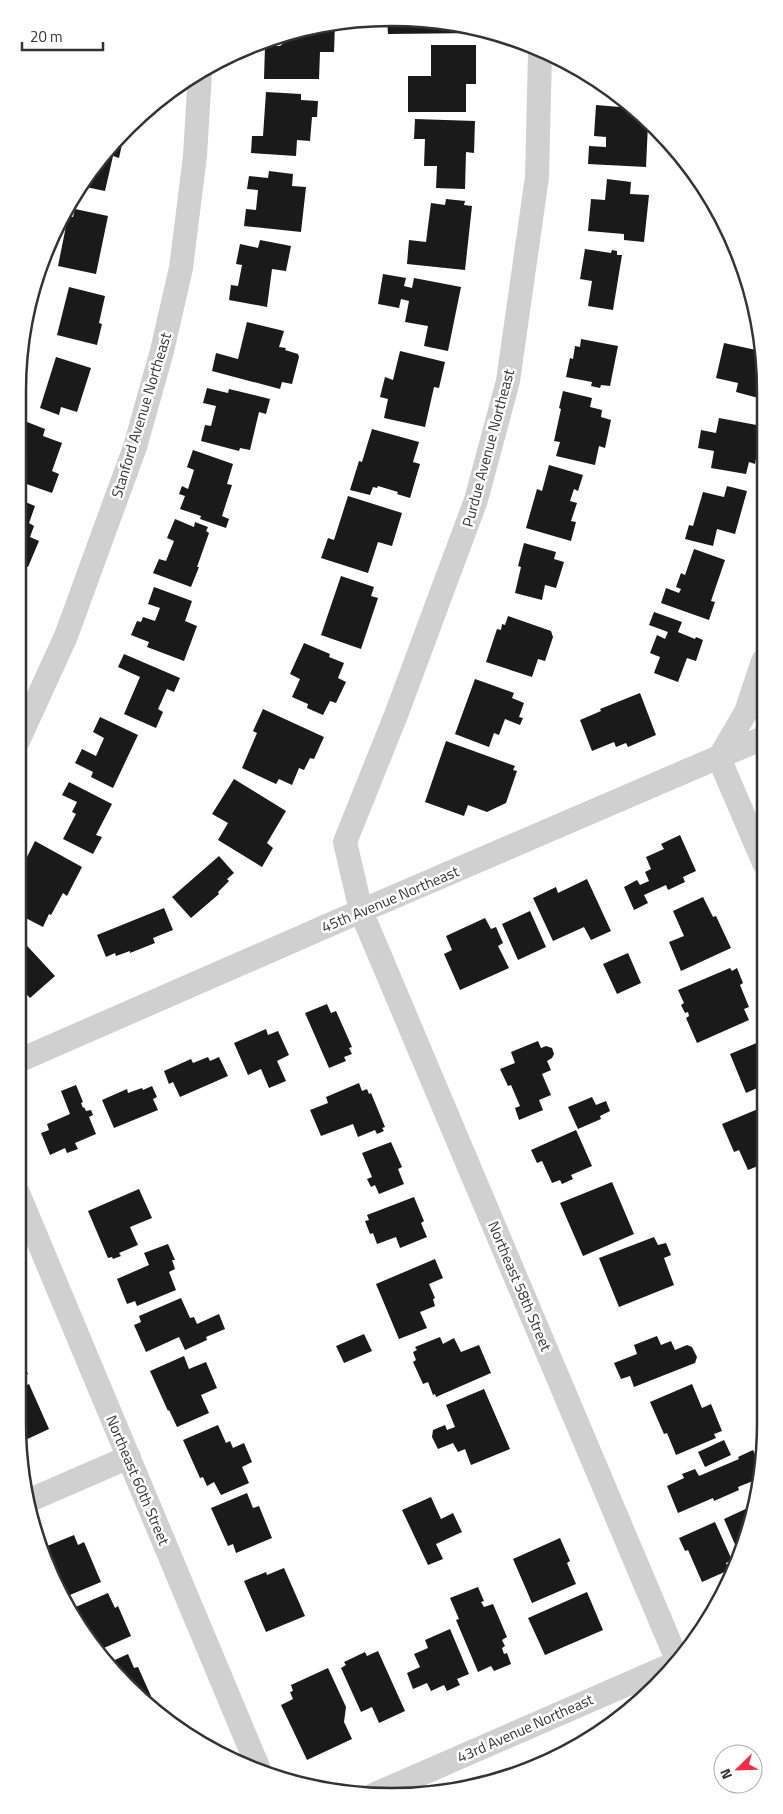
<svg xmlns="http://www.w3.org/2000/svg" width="783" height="1814" viewBox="0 0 783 1814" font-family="'Titillium Web',sans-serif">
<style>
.building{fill:#1a1a1a}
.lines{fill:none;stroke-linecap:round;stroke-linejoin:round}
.street{stroke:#d0d0d0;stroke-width:24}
.labels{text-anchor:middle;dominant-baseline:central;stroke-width:5;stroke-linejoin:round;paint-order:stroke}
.street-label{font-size:15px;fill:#333;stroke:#fff}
.rim{fill:none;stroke:#333;stroke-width:2.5}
</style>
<rect width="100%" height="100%" fill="#fff"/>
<path class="building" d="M387,19L441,21L476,29V33L388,34Z
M335,24L334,52H320L319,79H264L265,46H280L288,39V33L295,30Z
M431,45H476V84H466V112H408V76H431Z
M266,92L301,94V100L318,101L317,117H312L310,141L297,140L296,156L251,153L252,136H263Z
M596,105L632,108L648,124L646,167L588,164L589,146L606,147V137L594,136Z
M415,119L475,121L474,153L466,152L465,189L436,188L437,166H424L425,139H414Z
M122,134L124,135L119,158L113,156L105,191L81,186L111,145Z
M269,171L293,174L292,186L306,187L301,232L244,226L246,209L256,210L258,190L247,189L249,176L268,178Z
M607,179L631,182L630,194L649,195L644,242L624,240V234L588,231L591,199L605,200Z
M446,199L465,201L464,205L472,206L465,270L407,264L409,240L426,242L431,203L445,205Z
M75,209L108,216L96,274L58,266L68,216L73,217Z
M260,240L291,246L286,271L272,269L267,307L229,300L231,285L238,286L242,265L236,264L240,244L258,248Z
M585,249L611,253L612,250L617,251V255H622L613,310L588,306L592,281L580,279Z
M383,274L406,278L404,286L412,288L414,278L461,287L448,351L424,346L428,326L405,322L409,301L401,299L399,308L378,304Z
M69,287L105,296L99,323L102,324L97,345L57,335Z
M752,306L757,322L749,321Z
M247,322L284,331L279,347L286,348L285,350L298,354L299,357L292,384L282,382L280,389L212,371L216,353L238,359Z
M581,339L618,346L610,386L601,385L600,388L591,386L592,382L566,377L570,358L573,359L575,346L580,347Z
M724,343L756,350L755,358L762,359V399L736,392L738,383L716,378Z
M400,351L445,362L439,388L434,387L425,427L384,418L388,399L380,397L385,377L393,380Z
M56,357L91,368L77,412L61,407L59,415L40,408Z
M207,388L228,393L229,389L270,399L266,414L259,412L250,450L240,448L239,451L201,441L205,425L211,426L216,406L203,403Z
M563,391L592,398L590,407L602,410L601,417L611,420L605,448L599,446L595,465L556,456L560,442L554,441L561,409L559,408Z
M719,418L762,426L755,464L749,462L746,474L711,468L714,451L698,448L701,430L716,433Z
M22,420L45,429L43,436L62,443L52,471L59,474L52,493L18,481V457L23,441L18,438V434Z
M372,429L419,442L413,462L420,464L410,498L397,494L398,492L378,486L377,488L373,487L370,495L350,490L359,461L362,462Z
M193,450L233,464L227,484L232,485L222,516L229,519L226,528L200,519L201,516L180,509L185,496L179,494L182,486L188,489L194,470L187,467Z
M549,465L583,475L578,491L574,489L570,501L577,503L571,521L576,522L571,541L526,528L537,489L542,491Z
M727,486L747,491L735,534L717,529L713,546L685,539L689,525L693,526L703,492L724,497Z
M348,496L402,513L392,546L378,542L368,573L321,558L328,538L334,540Z
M18,499L35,506L29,523L34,526L30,537L39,541L28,567L18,563Z
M175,519L194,527L195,522L208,527L206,531L209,533L197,567H199L191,587L153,573L159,559L166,561L174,541L167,538Z
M524,543L556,552L554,559L564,562L556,588L545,585L542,600L515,593L521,567L518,566Z
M694,549L725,560L711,601L715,602L709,620L661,603L666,588L679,593L681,589L676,587L681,573L685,575Z
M341,576L374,587L371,596L378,598L361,649L321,635Z
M154,587L192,601L185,621L197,626L184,661L147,647L149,642L131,635L137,621L141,622L143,617L155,621L160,608L148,604Z
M654,612L682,622L678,632L695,639L696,637L703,640L696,661L687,658L678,682L654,673L660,657L650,653L657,635L665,639L668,632L649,625Z
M508,616L551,631L553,637L545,661L538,659L532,677L486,662L497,629L501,630L502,624L505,625Z
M304,643L330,654L329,657L344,663L338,678L346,682L336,703L330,701L323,715L307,708L308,704L292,697L300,679L290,674Z
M124,654L180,678L174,692L167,689L158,709L163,712L156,728L124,714L140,677L118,667Z
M475,679L514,693L512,698L524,703L519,717L523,718L520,725L505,719L499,735L494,733L489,747L455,734Z
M640,693L656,735L628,747L626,743L616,747L614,742L592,751L580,720L601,711L600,709Z
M263,709L324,737L314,759L310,758L304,770L299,768L292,785L279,779L276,784L242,768L257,733L253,731Z
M100,717L138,735L113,788L91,777L93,772L75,763L82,749L96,756L104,738L93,732Z
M446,741L515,766L513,770L517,771L506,803L487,812L468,805L464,816L425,802Z
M234,779L286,811L267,843L273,848L262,867L218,840L228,823L212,814Z
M69,782L112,804L96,835L102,837L93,854L63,839L76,814L72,812L77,802L62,795Z
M680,835L696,871L683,877L685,882L668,890L666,885L644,895L648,903L634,910L624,887L637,880L640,885L649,881L645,872L651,869L646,857L664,849L661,844Z
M35,841L82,867L67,896L63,893L51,915L49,914L43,927L18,914V875Z
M219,856L234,873L227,879L229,881L218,892L219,894L191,918L172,897Z
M587,879L611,931L591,940L584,927L553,941L533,898L556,887L558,893Z
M703,897L713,917L716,916L731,948L681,971L669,942L684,936L673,911Z
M164,908L173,930L153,938L155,943L130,953V951L116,956L115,953L106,957L97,935Z
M530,911L546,947L518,960L502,924Z
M485,918L491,929L496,927L503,943L498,946L509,968L460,990L444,954L452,950L446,936Z
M18,936L55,976L30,998L18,985Z
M628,953L641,983L617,994L603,964Z
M730,968L732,971L737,968L743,983L740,985L749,1007L744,1009L749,1020L697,1043L686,1018L689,1016L688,1012L685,1013L681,1005L684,1003L678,990Z
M327,1004L331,1013L336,1011L352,1047L349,1048L352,1054L344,1057L346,1061L329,1068L305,1013Z
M266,1029L268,1035L278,1031L289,1055L277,1061L286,1081L269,1088L261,1069L248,1075L234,1043Z
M764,1037V1085L746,1093L730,1054L759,1042L758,1040Z
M538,1041L541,1048L546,1046L552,1048L554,1054L552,1058L547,1061L551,1070L542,1074L551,1095L539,1100L543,1110L519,1120L515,1108L520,1106L511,1085L508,1086L500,1069L515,1063L511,1052Z
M208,1057L210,1061L219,1057L228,1076L180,1097L173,1082L169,1084L164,1071L191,1059L193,1063Z
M359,1083L362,1091L367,1089L369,1094L371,1093L385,1127L382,1128L384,1131L377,1134L375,1130L358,1137L353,1124L321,1136L310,1110L328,1103L326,1097Z
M76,1085L83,1102L81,1103L83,1108L84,1107L86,1111L91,1110L93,1115L89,1117L96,1134L75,1143L78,1149L67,1153L65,1148L50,1155L41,1133L49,1130L47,1124L70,1114L61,1091Z
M152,1086L157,1097L153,1099L158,1110L114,1128L102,1100L127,1089L128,1093L142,1088L143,1090Z
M592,1097L596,1105L606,1101L610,1111L600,1116L601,1119L578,1129L568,1107Z
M765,1106V1163L748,1170L739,1150L734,1152L722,1124Z
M576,1130L592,1166L571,1175L573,1179L562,1184L560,1180L552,1183L542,1161L537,1163L531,1150Z
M391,1142L402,1167L398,1169L404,1184L379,1194L375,1185L371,1187L367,1179L372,1177L362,1153Z
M612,1182L634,1234L583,1256L560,1203Z
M139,1189L152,1218L130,1227L138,1245L119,1253L121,1256L113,1259L112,1257L108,1258L88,1211Z
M414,1197L424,1221L421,1223L427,1237L400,1248L396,1237L377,1244L373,1233L370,1234L365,1221L369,1220L367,1215Z
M654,1237L658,1245L666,1243L671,1255L664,1258L674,1285L619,1307L599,1258Z
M168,1244L175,1260H172L175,1269L169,1272L176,1290L137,1306L135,1301L127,1304L117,1279L149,1265L144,1253Z
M435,1259L443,1278L429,1284L435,1298L433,1299L435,1306L420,1312L427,1328L399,1339L376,1284Z
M181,1298L190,1318L194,1317L197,1324L219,1314L225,1329L206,1337L207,1340L185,1350L179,1337L146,1352L134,1325L141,1322L139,1316Z
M364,1334L372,1351L344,1363L336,1346Z
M657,1336L661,1345L671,1341L675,1350L687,1345L692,1347L697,1357L695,1363L634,1387L630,1376L621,1379L614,1363L637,1354L634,1345Z
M440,1337L443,1344L454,1338L461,1352L479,1345L491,1373L436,1397L435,1394L433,1395L428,1382L423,1384L413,1362L416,1360L413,1352L417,1350L415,1347Z
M21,1343L26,1353L20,1355L28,1374L18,1378V1344Z
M184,1356L189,1369L206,1362L217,1388L201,1395L209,1413L177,1427L169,1410L168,1411L150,1371Z
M29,1384L49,1429L21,1442L18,1422V1389Z
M692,1384L702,1408L711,1404L722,1431L714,1434L716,1438L676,1455L667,1433L664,1434L650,1402Z
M484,1389L510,1449L471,1465L465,1449L458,1452L453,1443L438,1449L432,1437L433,1430L445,1425L447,1430L455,1427L446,1405Z
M218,1425L226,1443L230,1441L233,1448L244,1443L252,1462L242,1467L249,1483L221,1495L214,1482L207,1486L203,1477L200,1478L183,1440Z
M724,1440L731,1455L705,1467L698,1452Z
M753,1450L759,1464L758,1467L753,1469L755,1474L753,1481L738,1487L739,1490L714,1501L713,1498L678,1513L667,1486L684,1478L682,1474L695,1469L699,1476L739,1459L738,1457Z
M247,1493L253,1508L259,1506L272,1538L236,1553L233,1544L228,1546L211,1508Z
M431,1497L441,1519L453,1513L462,1532L436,1544L443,1559L428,1565L402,1510Z
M752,1506L746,1543L740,1556L724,1519Z
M715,1522L732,1560L726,1563L729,1570L702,1582L688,1550L685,1551L679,1538Z
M74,1535L78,1545L84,1542L101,1582L65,1597L57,1578L54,1580L40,1549Z
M560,1538L570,1561L567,1563L576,1584L532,1603L513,1559Z
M284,1568L305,1616L266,1632L244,1581L266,1572L267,1575Z
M478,1587L484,1601L481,1602L484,1607L493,1604L507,1637L502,1640L505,1646L502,1648L504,1654L507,1653L511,1664L494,1671L491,1666L478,1672L456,1620L459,1619L450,1598Z
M587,1592L603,1630L545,1655L528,1618Z
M108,1593L115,1608L118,1606L131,1636L97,1651L77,1623L71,1609Z
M450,1629L469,1674L457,1679L460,1685L447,1691L444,1685L431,1691L427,1683L413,1689L407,1673L420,1667L414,1654L428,1648L425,1640Z
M378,1651L405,1711L379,1723L372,1707L361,1712L341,1668L346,1665L344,1662L365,1652L367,1656Z
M128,1654L134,1668L138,1667L151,1696L146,1698L110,1669L106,1664Z
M328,1668L346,1707L344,1722L352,1739L307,1760L281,1705L293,1699L290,1692L293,1691L291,1685Z"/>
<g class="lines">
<path class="street" d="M540,53L537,177L508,381L476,500L396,715L345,842L361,911L678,1662
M763,661L746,712L719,758L764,863
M18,741L66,636L135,447L162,351L181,268L195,156L200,72
M18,1061L361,911L763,738
M18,1193L258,1767
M30,1500L129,1457
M373,1795L678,1662"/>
</g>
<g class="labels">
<g class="street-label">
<text transform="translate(141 415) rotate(-73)">Stanford Avenue Northeast</text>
<text transform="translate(488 448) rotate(-75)">Purdue Avenue Northeast</text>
<text transform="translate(390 899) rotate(-23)">45th Avenue Northeast</text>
<text transform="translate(520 1286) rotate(67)">Northeast 58th Street</text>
<text transform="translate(138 1480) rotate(67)">Northeast 60th Street</text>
<text transform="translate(525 1728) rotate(-24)">43rd Avenue Northeast</text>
</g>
</g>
<path d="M0 0H783V1814H0ZM391 26H392A365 365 0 0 1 757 391V1423A365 365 0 0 1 392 1788H391A365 365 0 0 1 26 1423V391A365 365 0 0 1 391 26Z" fill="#fff" fill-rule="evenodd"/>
<path class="rim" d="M391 26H392A365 365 0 0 1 757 391V1423A365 365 0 0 1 392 1788H391A365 365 0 0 1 26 1423V391A365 365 0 0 1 391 26Z"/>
<g transform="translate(738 1769) rotate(247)"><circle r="24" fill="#ffffff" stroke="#adadad"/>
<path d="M0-4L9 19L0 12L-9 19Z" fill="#f32c49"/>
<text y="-8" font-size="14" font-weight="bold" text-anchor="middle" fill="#333333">N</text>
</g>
<path d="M22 42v8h81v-8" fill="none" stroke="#333333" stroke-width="2.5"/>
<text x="30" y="42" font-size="15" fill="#333333" stroke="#ffffff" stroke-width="4" paint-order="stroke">20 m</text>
</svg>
